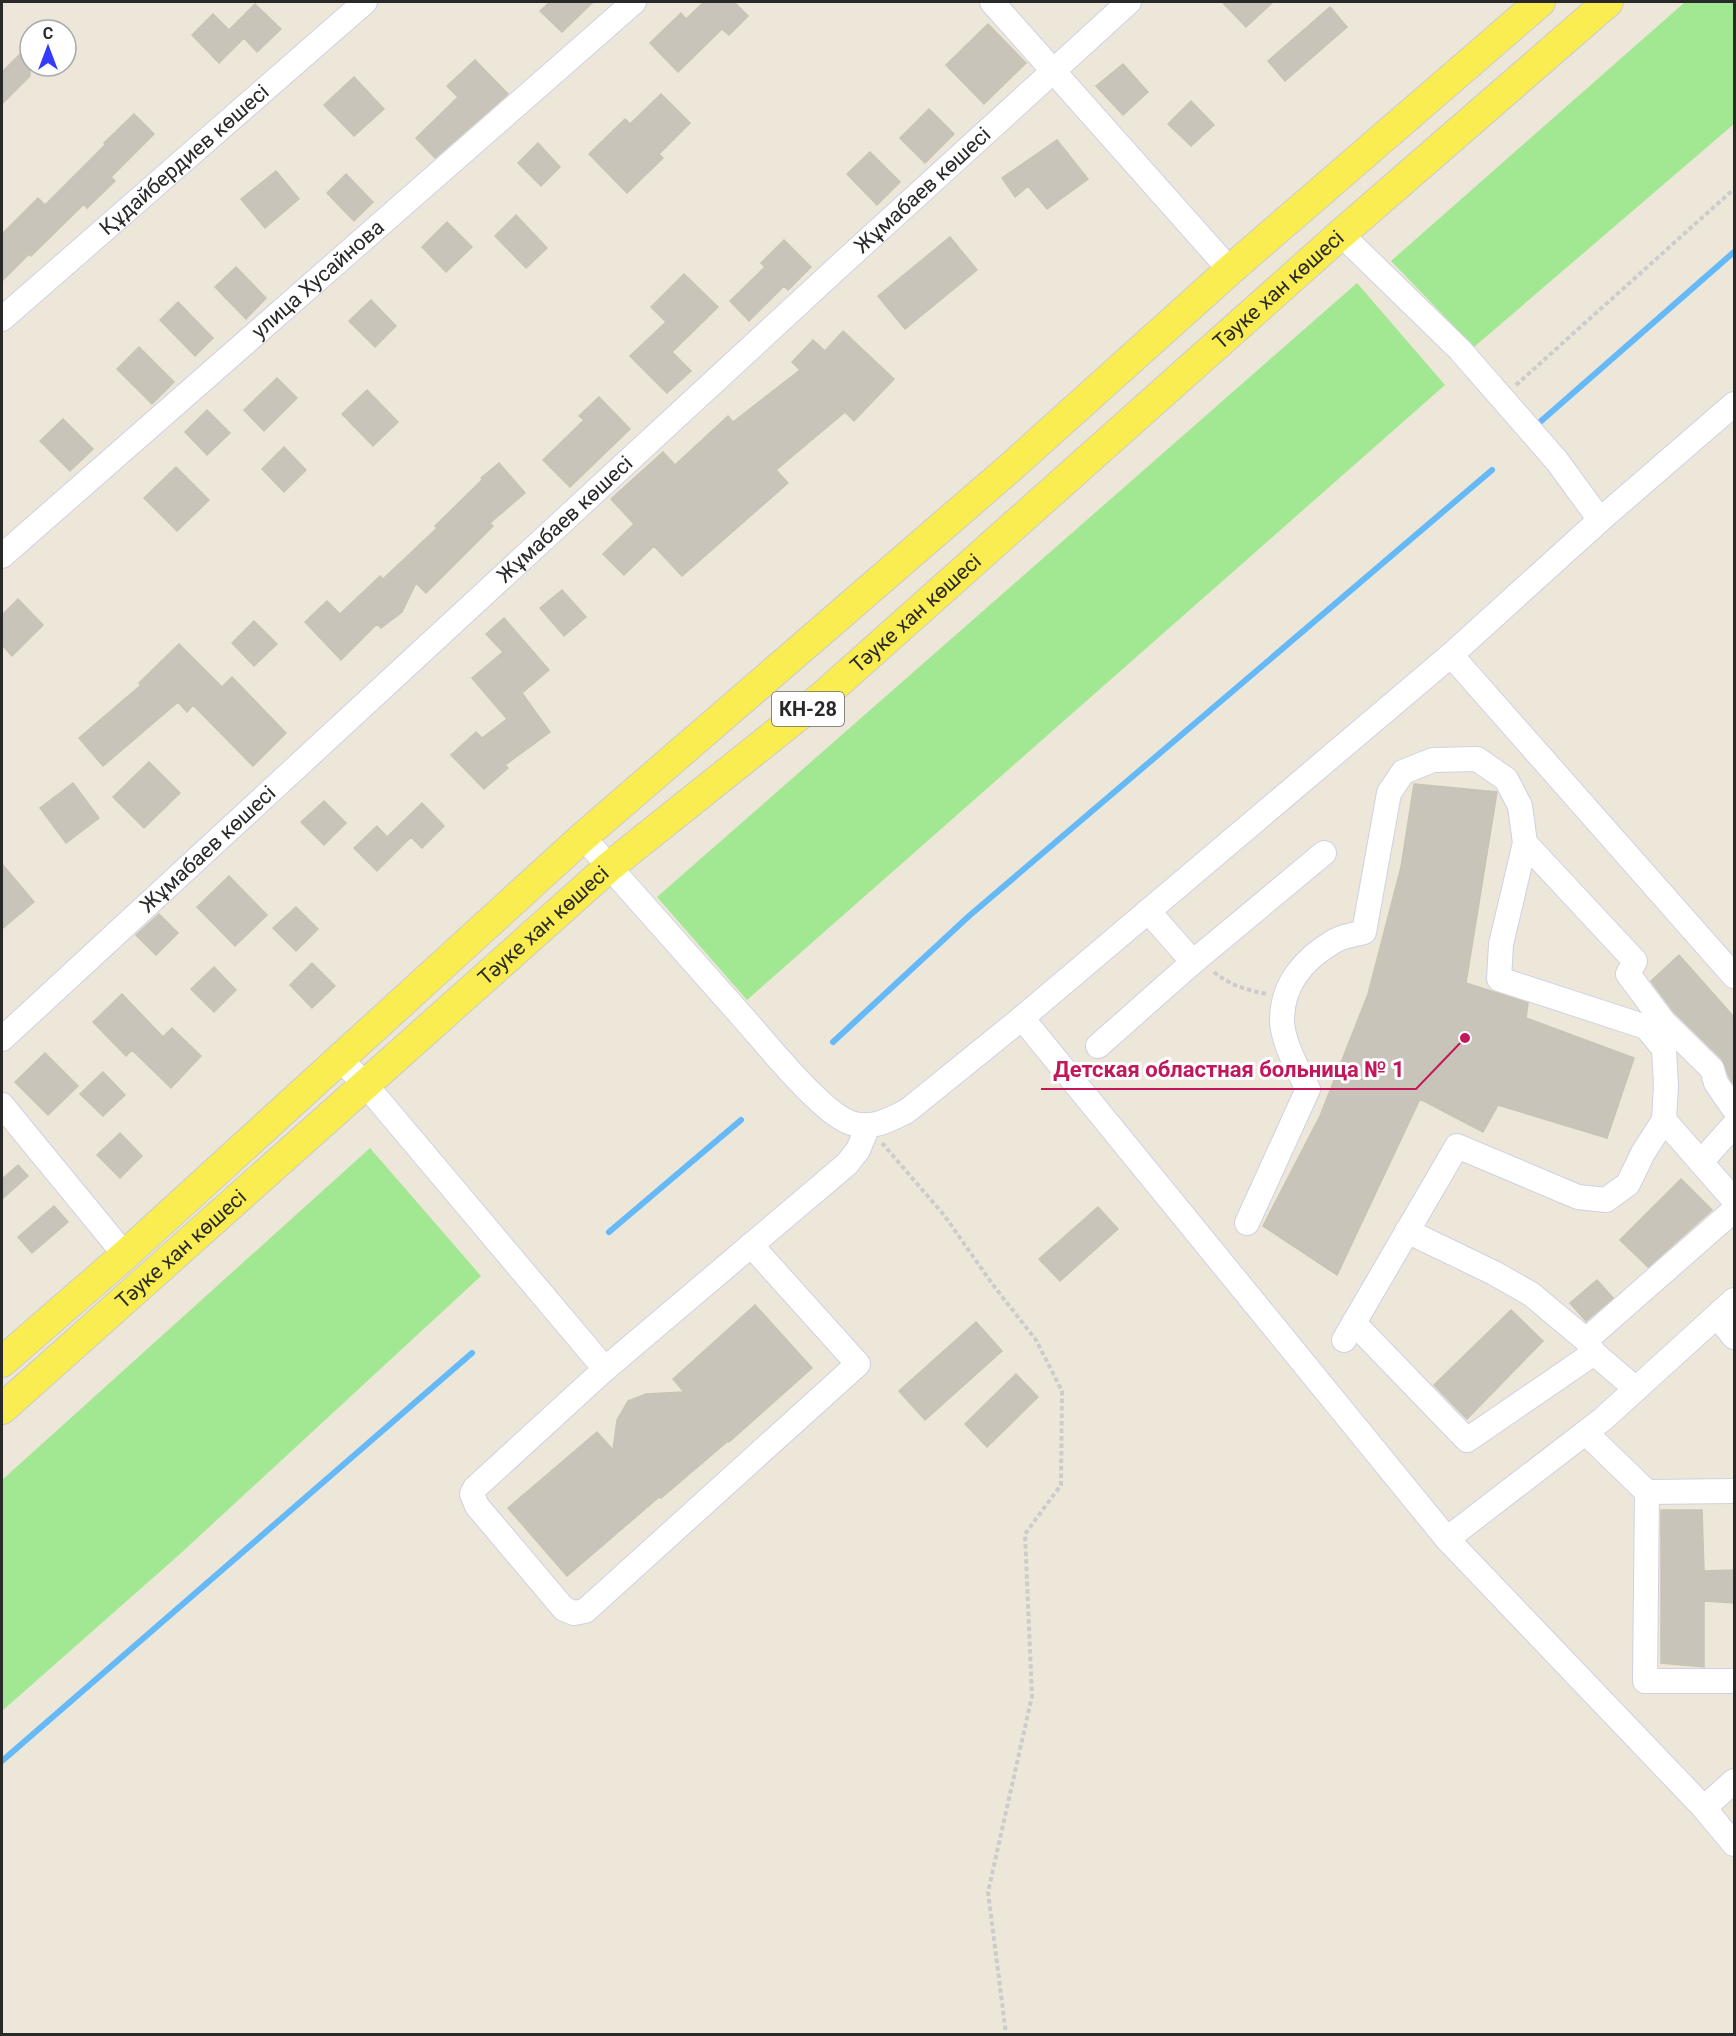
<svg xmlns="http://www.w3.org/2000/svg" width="1736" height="2036" viewBox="0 0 1736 2036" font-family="Roboto,sans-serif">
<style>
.green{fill:#a2e792}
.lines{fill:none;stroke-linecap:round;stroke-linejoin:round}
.stream{stroke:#65b9f7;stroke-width:6}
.building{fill:#c8c4ba;stroke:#c8c4b3;stroke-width:1.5}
.minor-casing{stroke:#cfd0e3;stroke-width:26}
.major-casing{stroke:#ccc;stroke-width:32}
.path{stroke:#ccc;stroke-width:4;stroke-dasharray:4.5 3;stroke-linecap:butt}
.minor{stroke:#fff;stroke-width:24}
.major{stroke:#faed51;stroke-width:30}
.labels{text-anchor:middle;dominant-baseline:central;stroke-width:6;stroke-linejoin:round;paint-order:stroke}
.shield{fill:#fff;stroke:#696969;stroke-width:1.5}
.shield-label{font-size:20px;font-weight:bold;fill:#292929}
.street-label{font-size:21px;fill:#292929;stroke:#fff}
.leader{fill:none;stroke:#c2185b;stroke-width:2}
.callout-dot{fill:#c2185b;stroke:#fff;stroke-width:2}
.callout-label{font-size:22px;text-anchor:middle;font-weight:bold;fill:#c2185b;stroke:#fff;stroke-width:6;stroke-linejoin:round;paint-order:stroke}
</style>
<rect width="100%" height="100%" fill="#ede7da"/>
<path class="green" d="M1685,2H1734V124L1474,347L1391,261Z
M1357,283L1445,385L747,1000L657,897Z
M370,1148L481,1276L180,1554L2,1711V1480Z"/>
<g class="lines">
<path class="stream" d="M1540,422L1734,252
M833,1042L969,916L1492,470
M609,1232L741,1120
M2,1761L472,1353"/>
</g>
<path class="building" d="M550,2H593L562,32L540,11Z
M704,2H734L748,16L729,35L722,29L678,72L650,43L681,13L686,19Z
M1222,2H1273L1246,27Z
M255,4L281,29L257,52L244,38L219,63L192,35L213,14L229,30Z
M1330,7L1347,27L1285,81L1268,61Z
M988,24L1026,63L984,104L946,65Z
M30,44V76L2,104V72Z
M475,60L508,94L435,158L416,138L458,97L447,86Z
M1123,64L1148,92L1123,115L1096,86Z
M354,77L384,109L354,136L324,105Z
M661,94L690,123L659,154L663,158L627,193L589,154L625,119L630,124Z
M1191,101L1214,125L1191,146L1168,124Z
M929,109L954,134L925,163L900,138Z
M134,114L154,134L111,177L115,181L87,208L84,204L31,256L29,254L2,281V234L38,198L45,205L105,145L104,143Z
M1057,140L1088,179L1047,209L1028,186L1015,197L1002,178Z
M538,143L560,167L541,186L518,163Z
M870,152L900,182L877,205L847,174Z
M276,171L299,199L265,228L241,199Z
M346,174L373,202L354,221L327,193Z
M516,215L547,248L526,268L495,236Z
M447,222L472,247L446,272L422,247Z
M950,237L977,270L905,329L878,296Z
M784,240L811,267L788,290L784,286L749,321L730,301L765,267L761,263Z
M236,267L266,298L246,319L215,287Z
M684,274L718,307L672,352L691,371L667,393L630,356L666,322L651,307Z
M371,300L396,326L375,347L349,321Z
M178,302L213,338L195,356L160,320Z
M843,331L894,379L854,421L845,412L776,470L788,483L682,576L654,546L624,575L603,554L634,524L611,499L663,452L675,465L728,416L733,422L800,370L792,362L813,340L825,351Z
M139,347L174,382L152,404L117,369Z
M277,378L297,398L264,431L244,410Z
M367,390L398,422L373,446L342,414Z
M599,397L630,429L570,487L543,460L584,420L579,416Z
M207,410L230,433L207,455L185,432Z
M63,419L93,449L70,471L40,441Z
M284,447L306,470L284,492L262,469Z
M499,463L525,493L490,523L493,526L426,593L416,583L402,612L381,628L377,624L341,660L305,622L327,601L340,614L380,576L383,579L437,528L435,526L482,480L481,478Z
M176,467L209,500L177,531L144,498Z
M562,590L586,617L564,636L540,608Z
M18,599L43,625L12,656L2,645V615Z
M504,618L549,670L522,693L550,732L505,765L508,768L484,789L451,755L476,732L482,738L507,719L472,678L503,652L486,634Z
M254,621L277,644L254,666L232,643Z
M179,644L222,687L232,677L286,733L253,766L193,705L187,712L178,702L103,766L79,738L141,685L139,683Z
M149,762L180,793L144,828L113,797Z
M73,783L99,818L66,843L40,808Z
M1414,784L1497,792L1466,983L1528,1003L1526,1018L1634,1058L1607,1138L1498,1105L1483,1132L1420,1099L1337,1275L1263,1226L1320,1116L1368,994L1401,867Z
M324,801L346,823L324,845L301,822Z
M422,803L444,826L422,848L411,837L377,871L354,848L377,826L387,837Z
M2,864L34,902L2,929Z
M229,876L267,915L235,946L197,907Z
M296,907L318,929L296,951L273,928Z
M159,914L178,933L156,955L136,935Z
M1679,955L1734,1017V1085L1729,1077L1722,1059L1674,1012L1651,981Z
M312,963L335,986L312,1008L290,985Z
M214,967L236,990L214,1012L191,989Z
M122,994L163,1037L172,1028L201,1056L171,1088L132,1050L126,1056L93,1022Z
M45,1053L78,1086L48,1115L15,1082Z
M103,1072L125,1095L103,1116L80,1094Z
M120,1133L142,1156L120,1178L97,1155Z
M18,1165L28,1176L2,1199V1179Z
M1681,1179L1712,1210L1648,1267L1620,1240Z
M54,1206L68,1222L32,1253L18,1237Z
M1098,1207L1118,1229L1060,1281L1039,1259Z
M1597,1280L1613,1298L1586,1321L1570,1303Z
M755,1305L812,1368L729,1442L728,1441L661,1498L659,1497L567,1576L508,1508L597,1432L613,1450L617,1420L628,1401L646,1394L684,1392L673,1379Z
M1511,1310L1543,1341L1467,1419L1434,1385Z
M976,1322L1002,1351L925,1420L899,1391Z
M1016,1374L1038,1397L987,1447L965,1424Z
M1661,1510H1702L1704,1571L1734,1570V1603L1704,1601V1667L1661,1663Z"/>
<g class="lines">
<g class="minor-casing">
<g id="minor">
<path d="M992,2L1230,270"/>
<path d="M1341,234L1460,350L1557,461L1600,520"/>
<path id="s1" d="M2,319L365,2"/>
<path id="s2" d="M2,556L634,2"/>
<path d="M1451,655L1734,976"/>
<path d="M583,837C638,899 692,960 747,1022C769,1047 822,1113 851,1123C872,1130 889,1120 907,1111L1022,1018L1451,655L1600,520L1734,404"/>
<path d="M1525,843L1635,961L1628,974L1663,1021L1664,1049"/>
<path d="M1193,962L1324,853"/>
<path d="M1022,1018L1447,1539L1704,1808L1734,1844"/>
<path d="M1663,1021L1712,1069L1716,1083L1734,1109"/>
<path id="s3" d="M2,1039L835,270L1129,2"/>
<path d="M1098,1046L1193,962L1148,911"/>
<path d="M340,1059L365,1084L605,1369L847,1164L858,1150L868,1126"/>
<path d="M2,1105L125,1255"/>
<path d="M1701,1162L1734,1125"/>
<path d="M1247,1223L1308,1089C1298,1071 1282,1040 1282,1020C1282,985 1304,959 1333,942C1341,936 1354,935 1364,932L1389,793L1403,772L1433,760L1477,759L1506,779L1520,806L1525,843L1501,944L1499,979L1646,1027L1664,1049L1666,1086L1664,1120L1734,1200"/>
<path d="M1407,1231L1494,1273L1531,1294L1586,1340"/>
<path d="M1717,1316L1734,1337"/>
<path d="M1354,1323L1467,1440L1594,1353"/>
<path d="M1344,1340L1457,1146L1578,1197L1606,1200L1628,1184L1643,1153L1664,1120"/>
<path d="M605,1369L475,1488L472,1494L477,1506L564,1609L574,1613L585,1611L858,1364L751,1245"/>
<path d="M1636,1389L1594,1353L1586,1340L1734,1210"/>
<path d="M1586,1433L1647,1492L1734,1491"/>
<path d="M1647,1492L1645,1681H1734"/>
<path d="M1447,1539L1603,1419L1734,1300"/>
<path d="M1704,1808L1734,1781"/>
</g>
</g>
<g class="major-casing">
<g id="major">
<path d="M2,1362L125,1255L583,837L1011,467L1230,270L1540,2"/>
<path id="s4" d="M2,1409L609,867L823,696L1341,234L1608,2"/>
</g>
</g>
<path class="path" d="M1516,385L1734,189
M1214,972C1231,986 1247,990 1267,994
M882,1143L944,1215L993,1285L1036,1340L1062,1391L1061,1485L1025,1534L1032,1696L988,1892L1006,2034"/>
<use href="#minor" class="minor"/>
<use href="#major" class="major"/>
</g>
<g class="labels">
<rect class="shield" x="772" y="692" width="72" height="34" rx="4.5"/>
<g class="shield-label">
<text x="808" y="709">КН-28</text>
</g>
<g class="street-label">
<text stroke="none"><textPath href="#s1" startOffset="242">Құдайбердиев көшесі</textPath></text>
<text stroke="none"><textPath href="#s3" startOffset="1252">Жұмабаев көшесі</textPath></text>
<text stroke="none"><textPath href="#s2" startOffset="420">улица Хусайнова</textPath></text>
<text stroke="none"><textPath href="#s4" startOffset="1698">Тәуке хан көшесі</textPath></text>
<text stroke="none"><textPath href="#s3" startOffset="766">Жұмабаев көшесі</textPath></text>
<text stroke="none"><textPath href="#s4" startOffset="1212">Тәуке хан көшесі</textPath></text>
<text stroke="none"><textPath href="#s3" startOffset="280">Жұмабаев көшесі</textPath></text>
<text stroke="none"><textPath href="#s4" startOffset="726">Тәуке хан көшесі</textPath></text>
<text stroke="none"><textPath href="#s4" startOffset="240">Тәуке хан көшесі</textPath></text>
</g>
</g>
<path class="leader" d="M1465 1038L1416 1089H1041"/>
<circle class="callout-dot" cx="1465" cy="1038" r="6"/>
<g class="callout-label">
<text x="1229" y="1077">Детская областная больница № 1</text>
</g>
<rect width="1736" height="2036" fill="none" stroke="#292929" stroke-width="6"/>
<g transform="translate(48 48)"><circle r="28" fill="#ffffff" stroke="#a9a9a9" stroke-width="1.5"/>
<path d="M0-4.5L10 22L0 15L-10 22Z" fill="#343bff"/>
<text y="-9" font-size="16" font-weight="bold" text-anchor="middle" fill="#292929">С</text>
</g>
</svg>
